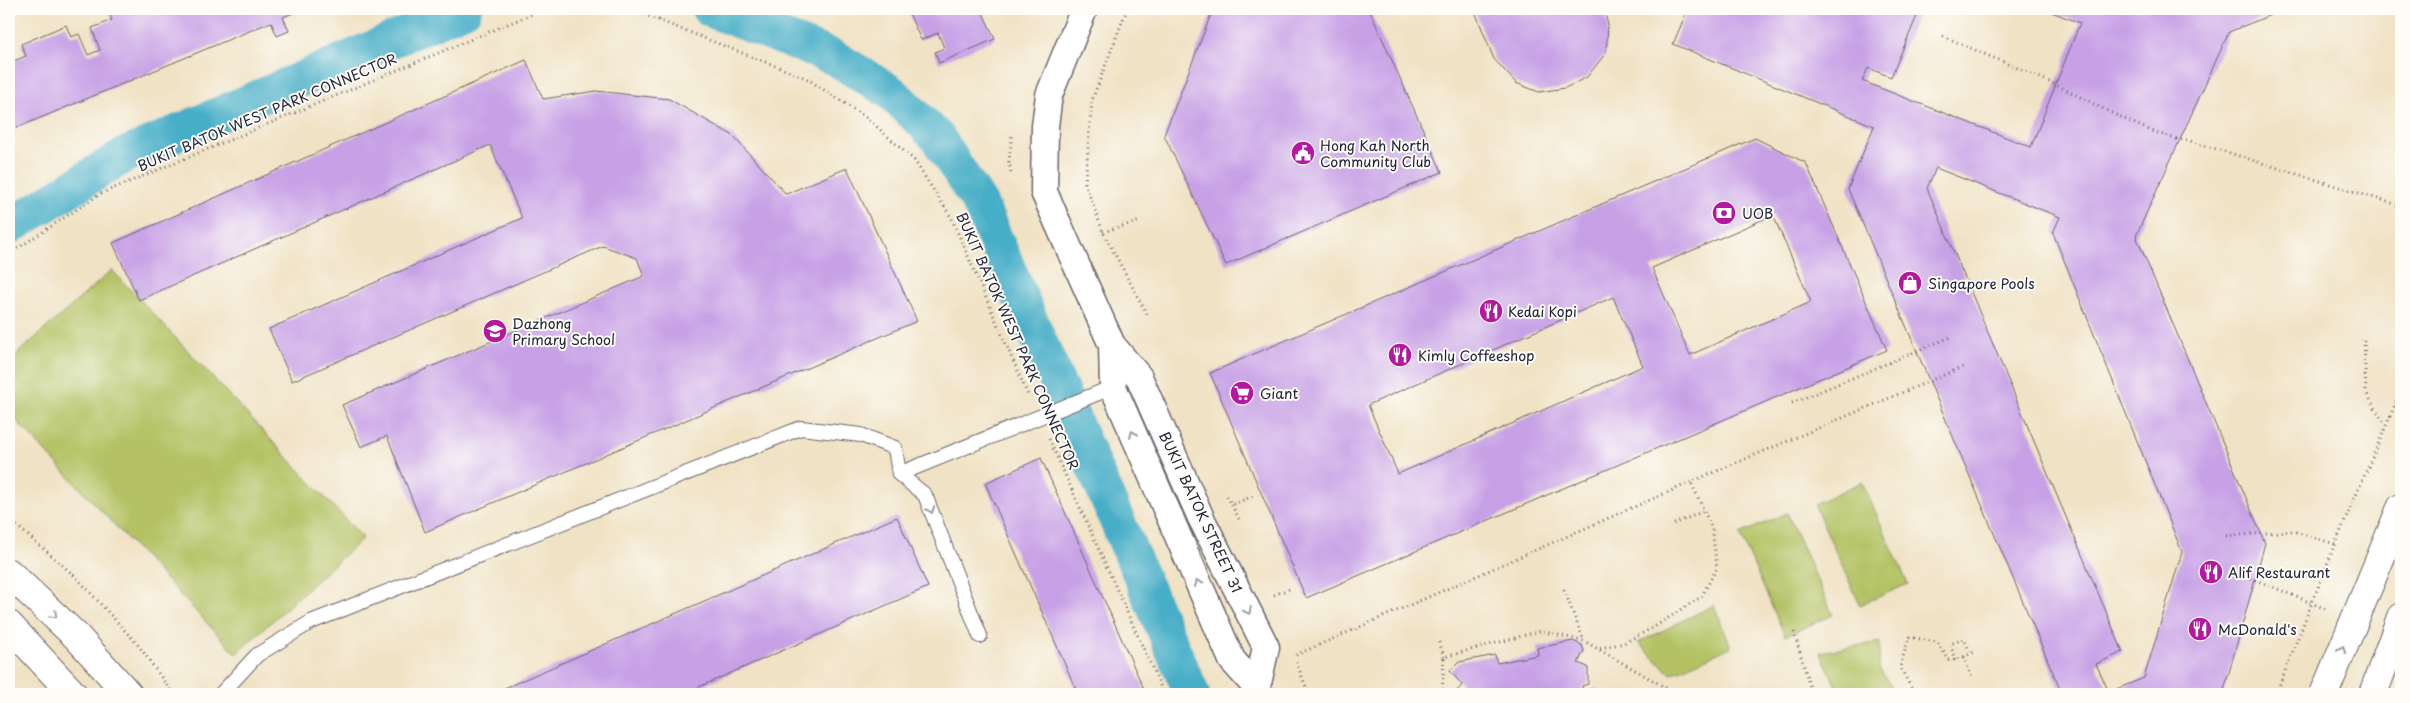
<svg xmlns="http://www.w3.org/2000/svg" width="2410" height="703" viewBox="0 0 2410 703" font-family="'Playpen Sans',sans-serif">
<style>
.green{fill:#b4c265;stroke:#6b7250}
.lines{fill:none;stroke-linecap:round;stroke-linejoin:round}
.canal{stroke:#47aec7;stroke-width:36}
.building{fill:#c7a0e6;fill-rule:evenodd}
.lane-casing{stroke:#6a656b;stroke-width:16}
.street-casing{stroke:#6a656b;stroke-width:29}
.secondary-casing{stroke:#6a656b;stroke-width:30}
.path{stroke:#6a656b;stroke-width:3;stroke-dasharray:1 4;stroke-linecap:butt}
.lane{stroke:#fff;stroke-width:14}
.street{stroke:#fff;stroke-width:26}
.secondary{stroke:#fff;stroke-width:28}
.oneway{stroke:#9c9ca7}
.labels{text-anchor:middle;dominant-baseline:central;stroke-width:4;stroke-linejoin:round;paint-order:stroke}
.street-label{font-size:14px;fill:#22223b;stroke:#fdfcf7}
.poi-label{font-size:14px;fill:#22223b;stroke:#fdfcf7;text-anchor:start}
</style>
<rect width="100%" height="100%" fill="#fdfcf7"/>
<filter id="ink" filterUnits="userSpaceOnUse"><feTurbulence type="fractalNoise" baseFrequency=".02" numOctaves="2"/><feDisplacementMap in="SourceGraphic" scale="10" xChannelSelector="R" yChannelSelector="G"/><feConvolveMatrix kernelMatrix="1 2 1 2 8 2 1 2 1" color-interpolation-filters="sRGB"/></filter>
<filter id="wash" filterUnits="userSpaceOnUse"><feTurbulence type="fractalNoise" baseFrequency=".0096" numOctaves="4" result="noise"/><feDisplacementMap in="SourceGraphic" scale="20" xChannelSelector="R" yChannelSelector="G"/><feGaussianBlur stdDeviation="1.12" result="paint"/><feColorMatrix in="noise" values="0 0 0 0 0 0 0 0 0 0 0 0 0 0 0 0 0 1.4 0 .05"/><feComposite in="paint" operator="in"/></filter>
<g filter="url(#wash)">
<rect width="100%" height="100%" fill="#f0e2c4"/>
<path class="green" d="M112,270L363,538L236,654L9,413V361Z
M1862,482L1908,584L1860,605L1814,504Z
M1787,513L1833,615L1785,636L1740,534Z
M1714,605L1731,647L1671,674L1638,643Z
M1880,642L1879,668L1896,694H1849L1837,688L1820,652Z"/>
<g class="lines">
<path class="canal" d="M709,9L835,58L892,93L937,137L980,204L1192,694
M9,227L123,156L464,9"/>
</g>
<g id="blocks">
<path class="building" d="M107,9H303L283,17L289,31L277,36L271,22L9,131V63L26,56L21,44L66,25L71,37L79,34L88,55L100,50L92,28L112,20Z
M907,9H981L995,39L939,63L935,52L944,48L938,33L921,40Z
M1213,9H1369L1442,172L1226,265L1164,135Z
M1474,9H1604L1608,25L1606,53L1587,77L1565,88L1539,92L1516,83L1494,59Z
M1688,9H1920L1891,77L1868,68L1862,81L2031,147L2080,23L2044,9H2285L2229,32L2136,236L2265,543L2223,694H2062L1848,189L1874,126L1673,44ZM1936,168L2060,217L2053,233L2182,552L2144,678L2109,692L2096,664L2123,652L1927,188Z
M526,60L543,99L596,91L669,99L732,135L786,194L847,168L917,321L425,532L387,436L361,447L342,405L644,276L637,258L603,246L292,381L269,329L522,218L490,145L139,300L113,243Z
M1755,138L1806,163L1887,350L1306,598L1210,373ZM1773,215L1811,302L1690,355L1652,268ZM1613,297L1643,366L1398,474L1368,405Z
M1041,458L1146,694H1078L985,483Z
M897,517L928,587L683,694H491Z
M1573,641L1582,645L1584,651L1578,663L1588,667V684L1582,686L1583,694H1457L1456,692L1462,685L1450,671L1459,662L1495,655L1497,663L1538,655L1537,648Z
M1595,688L1602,693L1601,694H1591Z"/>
</g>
</g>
<g filter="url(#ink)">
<use href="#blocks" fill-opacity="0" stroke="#6a656b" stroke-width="1"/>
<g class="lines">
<g class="lane-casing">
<path id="lane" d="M899,474L1118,385
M221,694L257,655L311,622L801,428L861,435L895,448L899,474L925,495L980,636"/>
</g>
<g class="street-casing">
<path id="street" d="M1084,9L1049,95L1045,126L1044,192L1112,345L1139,377L1201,518L1266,647L1257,688
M1112,345L1113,387L1232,660L1257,688L1260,694"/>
</g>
<g class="secondary-casing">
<path id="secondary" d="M9,573L77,637L128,694
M9,625L73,694
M2324,694L2401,508
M2373,694L2401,617"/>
</g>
<path class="path" d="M630,9L806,78L867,118L914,160L951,217L1028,395
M1127,9L1092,100L1085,183L1103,232L1148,316
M659,20L663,9
M1943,36C1981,53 2019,68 2056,85C2081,97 2165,143 2187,140L2401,206
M1011,172L1009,162L1012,133
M1103,232L1140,221
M9,254L100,194L544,9
M2364,340L2366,392L2385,425
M1792,403L1953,336
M1049,439L1164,694
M1227,496L1239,519
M1233,504L1256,495
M9,519L76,577L139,646L173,694
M1674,524L1704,511
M2226,536L2292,531L2335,544
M2241,574L2326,609
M1564,590L1584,641
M1274,595L1292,588
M1794,632L1812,694
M1439,642L1444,657
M1600,648L1624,643L1654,627L1701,597L1717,568L1712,529L1691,482
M1296,655L1691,482L1965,366
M1964,657L1972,678
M1956,660L1950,644L1964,639L1971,654
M1296,662L1309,694
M9,689L13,694
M1442,694L1444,657L1541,631L1584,641L1677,694
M1918,694L1914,693L1900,667L1909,637L1937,642L1949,660H1956L1977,651
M2276,694L2335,544L2401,391"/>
<use href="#lane" class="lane"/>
<use href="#street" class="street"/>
<use href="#secondary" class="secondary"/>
</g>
<defs><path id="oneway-chevron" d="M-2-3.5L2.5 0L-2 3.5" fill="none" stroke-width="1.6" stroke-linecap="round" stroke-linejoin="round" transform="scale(1.25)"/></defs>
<g class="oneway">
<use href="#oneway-chevron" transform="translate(1133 434) rotate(-114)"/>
<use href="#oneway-chevron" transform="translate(931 510) rotate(69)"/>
<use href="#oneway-chevron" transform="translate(1198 583) rotate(-114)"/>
<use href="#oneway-chevron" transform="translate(1248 611) rotate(63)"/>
<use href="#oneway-chevron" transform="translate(54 615) rotate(44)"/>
<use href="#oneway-chevron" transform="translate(2342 649) rotate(-68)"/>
</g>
</g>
<defs>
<g id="civic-disc" transform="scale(1.25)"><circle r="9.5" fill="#b5179e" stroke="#fdfcf7"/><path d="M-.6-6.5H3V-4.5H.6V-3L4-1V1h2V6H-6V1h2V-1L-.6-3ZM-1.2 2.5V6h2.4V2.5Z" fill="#fff"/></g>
<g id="bank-disc" transform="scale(1.25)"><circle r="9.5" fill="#b5179e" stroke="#fdfcf7"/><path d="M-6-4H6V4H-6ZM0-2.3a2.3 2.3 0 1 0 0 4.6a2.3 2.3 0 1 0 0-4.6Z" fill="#fff"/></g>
<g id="shop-disc" transform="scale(1.25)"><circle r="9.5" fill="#b5179e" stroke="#fdfcf7"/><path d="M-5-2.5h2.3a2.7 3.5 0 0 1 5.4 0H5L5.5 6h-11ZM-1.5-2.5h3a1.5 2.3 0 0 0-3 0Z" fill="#fff"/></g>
<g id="restaurant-disc" transform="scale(1.25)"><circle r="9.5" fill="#b5179e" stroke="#fdfcf7"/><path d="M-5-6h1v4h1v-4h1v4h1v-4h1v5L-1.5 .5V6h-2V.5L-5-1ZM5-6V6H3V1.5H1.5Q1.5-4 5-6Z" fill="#fff"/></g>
<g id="school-disc" transform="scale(1.25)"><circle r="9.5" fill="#b5179e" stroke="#fdfcf7"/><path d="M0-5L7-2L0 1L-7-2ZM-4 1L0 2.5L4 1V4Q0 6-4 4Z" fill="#fff"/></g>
<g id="supermarket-disc" transform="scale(1.25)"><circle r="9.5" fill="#b5179e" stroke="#fdfcf7"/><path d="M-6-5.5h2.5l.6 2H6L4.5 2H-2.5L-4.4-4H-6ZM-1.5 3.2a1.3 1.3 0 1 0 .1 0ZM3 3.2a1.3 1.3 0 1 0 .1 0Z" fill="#fff"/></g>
</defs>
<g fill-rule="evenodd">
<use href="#civic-disc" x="1303" y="153"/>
<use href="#bank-disc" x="1724" y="213"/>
<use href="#shop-disc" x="1910" y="283"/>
<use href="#restaurant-disc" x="1491" y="311"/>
<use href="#school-disc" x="495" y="331"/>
<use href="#restaurant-disc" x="1400" y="355"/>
<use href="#supermarket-disc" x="1242" y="393"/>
<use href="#restaurant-disc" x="2211" y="572"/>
<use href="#restaurant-disc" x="2200" y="629"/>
</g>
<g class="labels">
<g class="street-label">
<text transform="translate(267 112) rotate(-23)">BUKIT BATOK WEST PARK CONNECTOR</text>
<text transform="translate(1018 341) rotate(66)">BUKIT BATOK WEST PARK CONNECTOR</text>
<text transform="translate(1201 512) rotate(65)">BUKIT BATOK STREET 31</text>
</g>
<g class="poi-label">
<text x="1320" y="145">Hong Kah North<tspan x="1320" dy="16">Community Club</tspan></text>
<text x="1742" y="213">UOB</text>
<text x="1928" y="283">Singapore Pools</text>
<text x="1508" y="311">Kedai Kopi</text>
<text x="512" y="323">Dazhong<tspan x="512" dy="16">Primary School</tspan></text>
<text x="1418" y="355">Kimly Coffeeshop</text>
<text x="1260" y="393">Giant</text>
<text x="2228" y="572">Alif Restaurant</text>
<text x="2218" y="629">McDonald's</text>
</g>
</g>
<rect width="2410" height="703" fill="none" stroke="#fdfcf7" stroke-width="30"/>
</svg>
